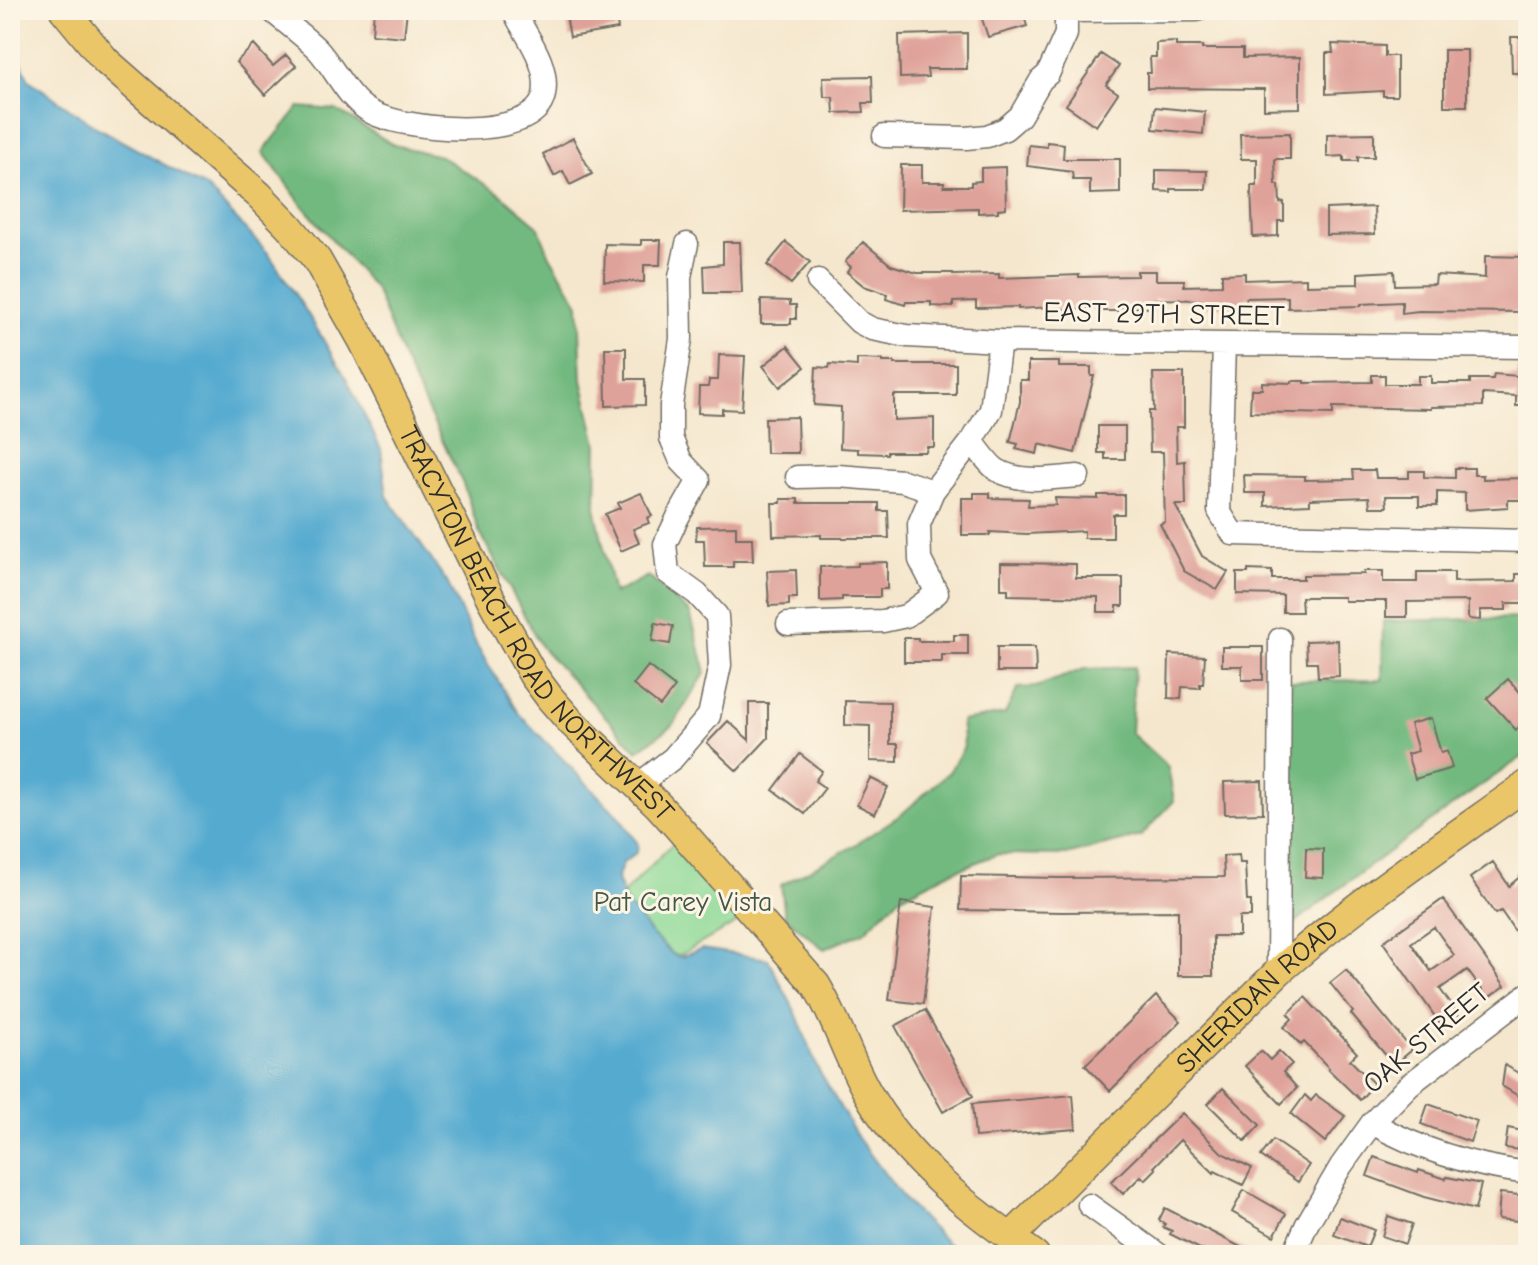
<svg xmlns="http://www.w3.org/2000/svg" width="1538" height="1265" viewBox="0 0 1538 1265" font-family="'Comic Neue',sans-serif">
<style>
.green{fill:#8dd996;stroke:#5c8260;stroke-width:2}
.forest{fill:#72b97f;stroke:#4e7255;stroke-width:2}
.water{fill:#54aad0;stroke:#406a7e;stroke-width:2}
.building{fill:#dfa29a;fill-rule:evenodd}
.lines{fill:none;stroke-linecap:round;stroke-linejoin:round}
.minor-casing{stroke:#726d64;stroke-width:25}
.major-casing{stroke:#726d64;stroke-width:31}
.minor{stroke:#fff;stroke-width:22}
.major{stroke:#ebc669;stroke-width:28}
.labels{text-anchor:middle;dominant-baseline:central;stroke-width:6;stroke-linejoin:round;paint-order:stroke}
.street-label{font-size:28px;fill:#2b2b2b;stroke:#fcf5e5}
.park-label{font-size:28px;fill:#445646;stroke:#fcf5e5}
</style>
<rect width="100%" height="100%" fill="#fcf5e5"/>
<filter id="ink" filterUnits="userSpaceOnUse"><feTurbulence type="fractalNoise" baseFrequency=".0125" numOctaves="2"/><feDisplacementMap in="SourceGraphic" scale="16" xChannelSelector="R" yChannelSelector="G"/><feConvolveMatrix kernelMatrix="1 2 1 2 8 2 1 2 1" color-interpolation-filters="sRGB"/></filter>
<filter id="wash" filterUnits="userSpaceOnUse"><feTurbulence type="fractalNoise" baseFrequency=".006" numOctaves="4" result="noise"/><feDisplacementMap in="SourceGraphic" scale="32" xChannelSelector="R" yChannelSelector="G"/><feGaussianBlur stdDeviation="1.8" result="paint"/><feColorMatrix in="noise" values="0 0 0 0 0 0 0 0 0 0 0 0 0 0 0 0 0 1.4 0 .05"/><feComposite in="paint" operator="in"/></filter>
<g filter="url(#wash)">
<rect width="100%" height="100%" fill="#f5e7cd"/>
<path class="green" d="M683,833L754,913L678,956L674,955L652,935L625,900L623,894Z"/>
<path class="forest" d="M299,107L336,110L394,145L440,156L499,193L538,226L550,256L579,304L582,380L597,444L596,512L614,594L648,576L690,613L706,672L672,726L637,751L541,647L479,531L463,484L404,361L375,289L303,206L263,152Z
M1528,618V753C1447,809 1368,865 1291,926L1287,681L1382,680L1383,621Z
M1134,667L1131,733L1168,767L1174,801L1141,836L1066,855L998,854L946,874L899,898L864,932L824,949L785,917L781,885L850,848L902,814L949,772L964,747L961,721L1005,714L1018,688L1036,687L1084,669Z"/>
<path class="water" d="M10,37L29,80L96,127L207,188L268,253L306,311L346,378L381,449L387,496L447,582L478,648L518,713L619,817L638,844L637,852L623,863L617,879L625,900L652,935L674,955L681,957L702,949L768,959L796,1013L817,1067L858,1138L906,1202L946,1242L964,1255H10Z"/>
<g id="blocks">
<path class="building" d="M374,10H407L404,37L372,34Z
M565,10H615L618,29L570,37Z
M1001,10H1022L1027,26L988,37L981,16Z
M967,33V69H927L928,77L900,78L899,35Z
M1511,37H1528V73H1512Z
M1176,42V46H1202V49H1243V58L1300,57V108L1264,109V89L1147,88V73H1151L1150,57H1156V43Z
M1332,44L1385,46V56H1397V96H1383V91L1326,94V53H1333Z
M254,45L273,66L286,55L296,66L265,95L236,62Z
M1444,50H1467V106H1444Z
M1101,54L1119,66L1106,85L1118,93L1096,126L1066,105Z
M872,76L873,103H863L864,112L834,113L833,97H824L823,77Z
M1155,107L1205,112L1203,134L1153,129Z
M1290,133V159H1275L1276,185H1279L1280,203L1284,202V221H1278V236L1253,237L1251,186H1257V159H1241L1240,134Z
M1374,133V157H1358V161H1344V156L1327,157V134Z
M573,138L592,174L570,185L563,171L554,176L543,154Z
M1047,142L1064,144L1063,159H1120V193L1090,194V180H1073L1072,172L1027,166L1029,145L1047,147Z
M901,165H922V182H944V186H971V182L981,181V168L1005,167L1006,208L998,209V212L978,213V208L900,210Z
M1156,170L1207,171L1206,189H1171V192L1156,191Z
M1374,207L1375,234L1326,235V209Z
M641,240H661L660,265H644V282L604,281L605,244L641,245Z
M723,242H740L742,293H705L704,266L723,264Z
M786,242L810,262L791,284L767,265Z
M863,242L891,265L917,273H953V275L999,274V278L1079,275V277L1137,276V271H1156V280H1184V286L1222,285V274L1245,273V280L1306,278V285L1358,284V273L1394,271L1395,285L1435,284L1436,275L1485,278V256L1528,257L1527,312L1419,311L1402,313V302L1361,304V306L1288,308V297L1246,298V305L1202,306L1201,300L1154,299V308L1117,307V311H1097V308L1051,310V307L1018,309V307L976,308V301L953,302V307L931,306V302H906L905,305L886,299L887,294L864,286L847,272L851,267L845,262Z
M761,300L790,301V305H796V319H791V324H761Z
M788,346L805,367L780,387L763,366Z
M605,348H626V379H645V405L606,406Z
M719,355L745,356L742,410L722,409V414L698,413L699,387H708L709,380H718Z
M857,359L883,360V362H894V364H956V395H894V420L934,418V447H927L926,452H887V454L858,453V449L840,448L841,407L814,405L816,367L829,368L830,364L857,366Z
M1028,362H1059V367H1091V376H1094L1075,453L1039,444L1037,454L1016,449L1018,444L1010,442L1020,402V380H1028Z
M1518,368H1528V406H1516V396L1483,394V406L1431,407V409L1333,407V414L1250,412L1251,389H1262V382L1292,383V381H1305V383L1372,382V375H1385V384H1418V376H1431V383H1470V379H1493L1494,374L1518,376Z
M1153,373H1184V427H1176L1177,462L1185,461L1186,505H1175L1202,556L1228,572L1217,590L1184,571L1160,524L1165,522L1163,452H1150L1149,411H1154Z
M797,417L798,453H766L765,418Z
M1098,426H1125V459H1105V453H1098Z
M1455,468H1474V475H1483V479L1528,478V500H1508V507L1465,510V493L1437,492V506H1419V496H1386L1387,507H1370L1369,497L1310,499V504L1265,506V493H1245L1244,475L1305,476V480L1354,479L1353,470H1375L1376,478H1409V471H1424V477L1455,478Z
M641,493L652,516L647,518L649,523L633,529L639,543L621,551L605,514L620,508L618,503Z
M974,493H990V498L1029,499L1028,506L1056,505L1055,498L1098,499V495H1124V514H1113V538H1084V531L1027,534L990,532V535H962V498H974Z
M781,499H798V503H879V511H888L889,538H821V535L773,536L772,503H781Z
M736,526V538H752L753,561H733V567H705L704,540H696L697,527Z
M887,562V589H880V597H842V600L820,601V567L858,566V563Z
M1001,563L1076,564V578H1123V606H1117V612H1098V597L1008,595V589H1001Z
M796,570L797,598H789V605L769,606L767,571Z
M1248,570L1272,571V579H1303V575L1364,574V571H1383V582H1417V572H1454V582L1516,581V574H1528V603H1506V610H1480V620L1468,619V601L1407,602V617H1386V601H1344V597H1301L1302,612H1283V595L1237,594V573H1248Z
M655,623L673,626L670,644L652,641Z
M954,635H968V655H942V662H904V638H918V641H954Z
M1338,640L1339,676L1318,677L1317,662H1307L1306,641Z
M997,647H1035L1036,672H997Z
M1222,647H1263V680H1242V666H1222Z
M1169,654L1205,656L1203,684H1200V688L1182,687L1181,699L1168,698Z
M648,666L675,687L660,706L633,685Z
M1508,679L1528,701V719L1516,730L1487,698Z
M845,701L890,702V744H898V762L870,761V726L845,725Z
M749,703H768V738L737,771L707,743L728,721L749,740Z
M1431,718L1441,753L1447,751L1452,768L1415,779L1407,754L1418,751L1410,724Z
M800,754L822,771L815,781L825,788L805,814L773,790Z
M870,778L888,787L875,814L857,805Z
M1262,781L1263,813L1225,814L1224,782Z
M1306,848L1323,849V878L1305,877Z
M1239,855L1240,863H1245L1247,901H1251V917H1239V936H1213V976H1178V911L1062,912L960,910L961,876L1059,878L1224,877L1223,856Z
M1493,862L1509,886L1528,870V950L1501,911L1495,914L1470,878Z
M1443,899L1505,986L1488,998L1467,970L1440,989L1460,1017L1443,1028L1383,942ZM1434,927L1454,955L1431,971L1411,943Z
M901,902L935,907L923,1004L889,1000Z
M1346,970L1412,1050L1394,1065L1351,1014L1353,1012L1330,983Z
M1156,996L1181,1021L1110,1091L1085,1065Z
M1305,997L1357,1053L1350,1060L1374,1084L1360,1100L1328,1069L1329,1068L1304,1042L1301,1045L1284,1027L1292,1019L1288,1014Z
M925,1010L973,1096L943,1112L895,1026Z
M1261,1051L1270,1060L1279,1051L1292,1064L1283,1072L1297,1088L1281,1104L1245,1066Z
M1505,1065L1528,1079V1084L1520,1097L1502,1086Z
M1223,1088L1260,1125L1245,1141L1208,1104Z
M1073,1095L1076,1129L975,1137L972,1104Z
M1305,1095L1311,1101L1316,1095L1345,1116L1325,1142L1291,1114Z
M1428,1104L1477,1121L1470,1142L1421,1124Z
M1182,1113L1222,1153L1252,1168L1243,1185L1215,1171L1214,1173L1180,1140L1154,1167L1156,1169L1145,1180L1141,1176L1123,1194L1111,1182Z
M1508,1128L1528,1132V1151L1505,1148Z
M1273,1140L1309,1165L1298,1182L1261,1156Z
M1374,1157L1418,1173L1419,1170L1446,1179L1447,1177L1481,1184L1475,1210L1424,1197L1367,1176Z
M1244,1190L1286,1214L1274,1236L1232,1212Z
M1500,1193L1528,1196V1222L1498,1219Z
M1165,1208L1256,1255H1212L1170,1234L1172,1231L1163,1227L1165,1224L1159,1220Z
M1388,1216L1412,1224L1405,1244L1382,1236Z
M1340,1217L1374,1230L1367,1247L1334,1235Z"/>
</g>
</g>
<g filter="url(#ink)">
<use href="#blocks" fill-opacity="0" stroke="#726d64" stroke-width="2"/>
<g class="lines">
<g class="minor-casing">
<path id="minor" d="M271,10C286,23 304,36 318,50C336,70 346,97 369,111C400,130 534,144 544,95C550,64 526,36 513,10
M1066,11L1197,10
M884,136L966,138L987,136L1005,129L1020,116L1041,80L1048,74L1066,34V10
M818,281L859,322L872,329L907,336L1000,341L1129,343L1528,347
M1224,345L1219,511L1233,534L1528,541
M972,441C979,450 988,464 997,470C1021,484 1052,478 1078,476
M797,477L838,476L903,481L933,491
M788,624L883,621L906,616L937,593L920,560L919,524L933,491L972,441L991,410L1000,341
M638,785L673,758L709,716L720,665L717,616L697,594L668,573L665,544L678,517L699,480L681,461L671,438V405L681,339L680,277L687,244
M1278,972L1280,639
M1372,1123C1420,1150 1474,1166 1528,1173
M1089,1205L1159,1255
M1293,1255L1307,1224L1341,1166L1372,1123L1409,1085L1528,994"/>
</g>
<g class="major-casing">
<g id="major">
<path id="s1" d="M64,10L106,61L259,195L289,226L317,260L363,341L492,601L533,675L550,698L570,721L658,805L677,826L816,985C836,1018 847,1056 866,1090C904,1159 971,1211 1035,1255"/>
<path id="s2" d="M1010,1238L1278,972C1356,903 1444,844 1528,784"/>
</g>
</g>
<use href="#minor" class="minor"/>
<use href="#major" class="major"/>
</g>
</g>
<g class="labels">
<g class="street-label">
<text transform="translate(1164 314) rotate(1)">EAST 29TH STREET</text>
<text stroke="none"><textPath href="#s1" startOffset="784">TRACYTON BEACH ROAD NORTHWEST</textPath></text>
<text stroke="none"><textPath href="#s2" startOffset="346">SHERIDAN ROAD</textPath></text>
<text transform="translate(1426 1038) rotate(-40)">OAK STREET</text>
</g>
<g class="park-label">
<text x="683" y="902">Pat Carey Vista</text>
</g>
</g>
<rect width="1538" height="1265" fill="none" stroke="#fcf5e5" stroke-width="40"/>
</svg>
